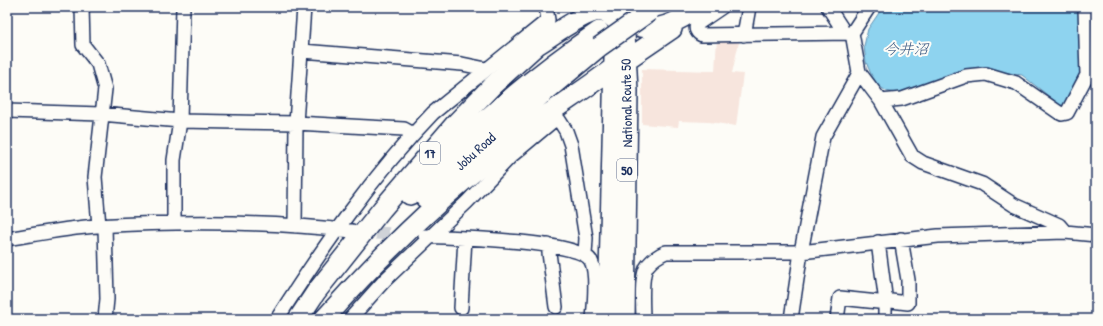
<svg xmlns="http://www.w3.org/2000/svg" width="1103" height="326" viewBox="0 0 1103 326" font-family="'Patrick Hand','Klee One',sans-serif">
<style>
.built{fill:#f7e5dd}
.water{fill:#8ed3ef;stroke:#6091b5}
.lines{fill:none;stroke-linecap:round;stroke-linejoin:round}
.minor-tunnel{stroke:#d0d3d8;stroke-width:13;stroke-dasharray:13 6;stroke-linecap:butt}
.minor-casing{stroke:#1b2f5e;stroke-width:16}
.highway-casing{stroke:#1b2f5e;stroke-width:22}
.minor{stroke:#fdfcf7;stroke-width:13}
.highway{stroke:#fdfcf7;stroke-width:19}
.highway-bridge-casing{stroke:#1b2f5e;stroke-width:22;stroke-linecap:butt}
.highway-bridge{stroke:#fdfcf7;stroke-width:19}
.labels{text-anchor:middle;dominant-baseline:central;stroke-width:4;stroke-linejoin:round;paint-order:stroke}
.shield{fill:#fdfcf7;stroke:#5f6c8c;stroke-width:1}
.shield-label{font-size:13px;font-weight:bold;fill:#1b2f5e}
.street-label{font-size:14px;fill:#1b2f5e;stroke:#fdfcf7}
.water-label{font-size:15px;font-style:italic;fill:#385882;stroke:#fdfcf7}
</style>
<rect width="100%" height="100%" fill="#fdfcf7"/>
<filter id="ink" filterUnits="userSpaceOnUse"><feTurbulence type="fractalNoise" baseFrequency=".025" numOctaves="2"/><feDisplacementMap in="SourceGraphic" scale="8" xChannelSelector="R" yChannelSelector="G"/><feConvolveMatrix kernelMatrix="1 2 1 2 8 2 1 2 1" color-interpolation-filters="sRGB"/></filter>
<g filter="url(#ink)">
<path class="built" d="M717,38H740L732,73L743,74L736,126L709,122L679,121L678,127L642,124V69L715,71Z"/>
<path class="water" d="M883,7H1080L1081,77L1065,109L1022,75L974,68L901,94L886,91L878,85L871,74L866,62L864,46L868,29Z"/>
<g class="lines">
<path class="minor-tunnel" d="M357,232L410,235"/>
<g class="minor-casing">
<path id="minor" d="M82,7L83,45L98,64L105,89L95,177L99,226
M722,7L697,24C695,29 697,33 702,35L852,33
M828,7L841,27L842,33
M744,35L749,7
M302,51L462,64L486,69
M859,72L881,101L912,156L923,163L982,184L1014,205L1059,225L1065,232
M881,101L902,99L966,76L986,74L1016,83L1058,112L1062,114L1067,113L1087,75L1085,7
M7,111L101,114L180,121L296,123L404,129L413,134
M174,223V160L180,121L183,7
M295,226L296,123L304,7
M105,227L107,299L105,319
M425,236C452,238 580,240 591,261C598,274 594,305 593,319
M7,239C37,234 67,228 97,226C182,221 267,221 352,231
M878,242L885,295V319
M548,245L556,307
M461,308L465,238
M277,319C323,247 373,175 433,113L548,20L546,7
M350,319L385,280L467,202L511,156L554,120H559L566,131L571,145L586,238L585,255
M643,319C643,307 640,274 648,265C653,259 659,255 666,252H801L938,236L1065,232L1096,235
M791,319L801,252L823,137L857,77L859,72L852,33L869,7
M837,319L840,298L878,302L891,301L908,303V280L901,239"/>
</g>
<g class="highway-casing">
<path id="highway" d="M622,15C639,34 661,30 682,18C688,14 694,10 702,11
M625,61L672,29
M410,195C466,133 530,78 599,31
M425,198L486,141L599,47
M298,319L316,292L382,209L455,124L492,86L546,37
M324,319C385,250 452,186 525,131C554,108 585,90 614,67L620,53L625,33C620,25 613,15 603,12C588,8 551,37 537,45
M608,319L614,58
M625,319L628,91L625,33L627,7"/>
</g>
<use href="#minor" class="minor"/>
<use href="#highway" class="highway"/>
<g class="highway-bridge-casing">
<path id="highway-bridge" d="M599,47L650,11"/>
</g>
<use href="#highway-bridge" class="highway-bridge"/>
</g>
</g>
<g class="labels">
<g class="shield">
<rect x="420" y="142" width="20" height="22" rx="3"/>
<rect x="617" y="159" width="20" height="22" rx="3"/>
</g>
<g class="shield-label">
<text x="430" y="153">17</text>
<text x="627" y="170">50</text>
</g>
<g class="street-label">
<text transform="translate(626 103) rotate(-91)">National Route 50</text>
<text transform="translate(475 151) rotate(-42)">Jobu Road</text>
</g>
<g class="water-label">
<text x="906" y="48">今井沼</text>
</g>
</g>
<rect width="1103" height="326" fill="none" stroke="#fdfcf7" stroke-width="24"/>
<rect x="12" y="12" width="1079" height="302" fill="none" stroke="#1b2f5e" stroke-width="1.5" filter="url(#ink)"/>
</svg>
